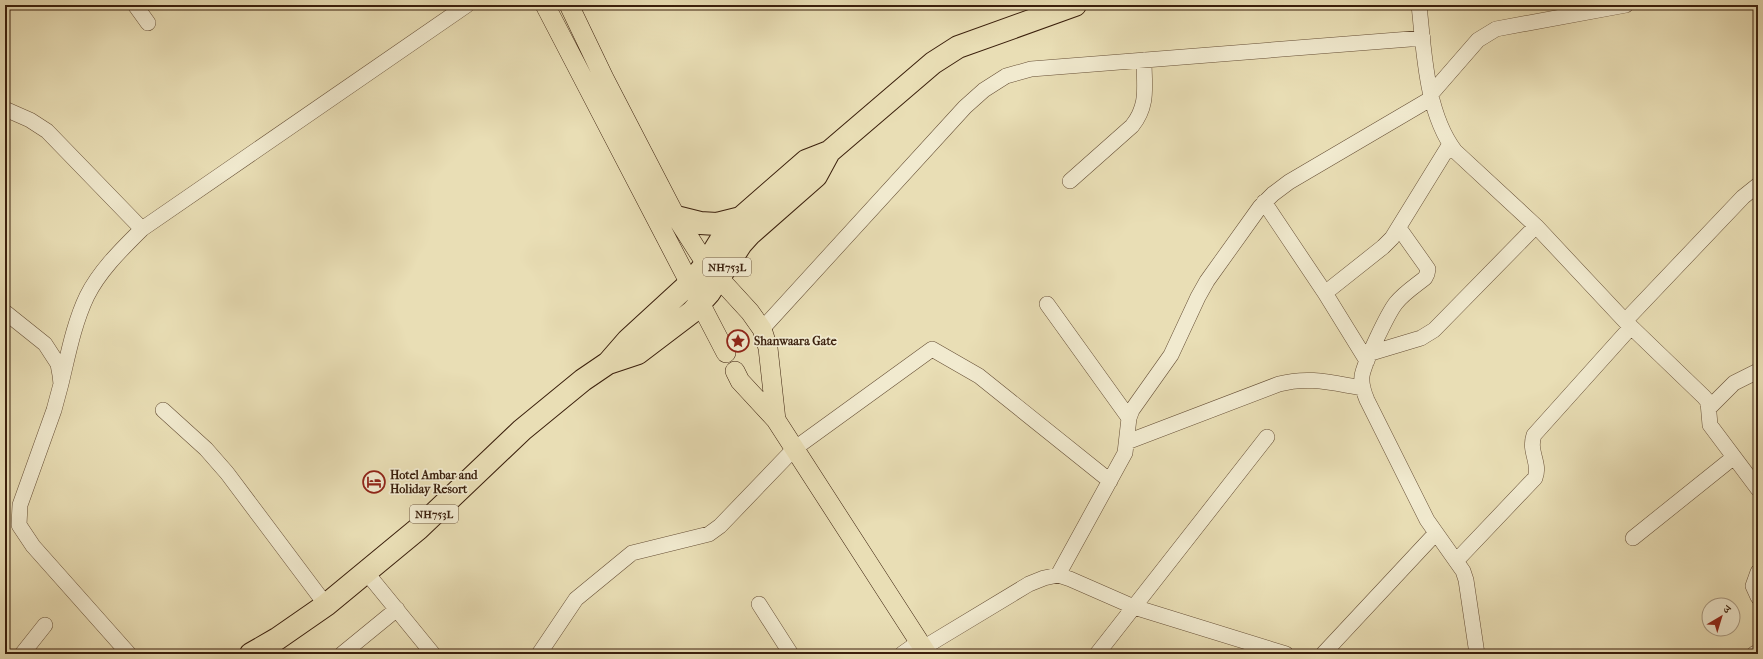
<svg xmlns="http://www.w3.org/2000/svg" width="1763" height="659" viewBox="0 0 1763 659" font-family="'IM FELL French Canon','Noto Serif Devanagari',serif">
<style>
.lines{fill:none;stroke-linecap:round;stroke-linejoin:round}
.minor-casing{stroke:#664f36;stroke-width:16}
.major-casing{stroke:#3a1f0c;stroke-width:20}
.highway-casing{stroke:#3a1f0c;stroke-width:24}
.minor{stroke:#f1eacf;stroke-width:15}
.major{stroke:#e9deb5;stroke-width:19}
.highway{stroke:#e9deb5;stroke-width:22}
.labels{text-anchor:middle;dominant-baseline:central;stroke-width:3.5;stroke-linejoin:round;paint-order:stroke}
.shield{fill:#f1eacf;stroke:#715c46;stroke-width:1}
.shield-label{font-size:11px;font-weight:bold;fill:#3a1f0c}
.poi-label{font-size:12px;font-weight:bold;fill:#3a1f0c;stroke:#f1eacf;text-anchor:start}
</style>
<rect width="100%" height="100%" fill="#e9deb5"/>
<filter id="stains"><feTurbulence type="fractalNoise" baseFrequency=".005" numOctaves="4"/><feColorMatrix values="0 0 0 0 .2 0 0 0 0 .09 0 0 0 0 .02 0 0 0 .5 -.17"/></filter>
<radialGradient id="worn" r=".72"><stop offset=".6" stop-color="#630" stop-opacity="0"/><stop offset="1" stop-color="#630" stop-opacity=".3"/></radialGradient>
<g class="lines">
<g class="minor-casing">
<path id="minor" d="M135,5L148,23
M1419,5C1424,51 1426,113 1455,151L1536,226L1625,321L1704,397L1708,402L1710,425L1758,489
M1431,94L1478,40L1496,29L1626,5
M5,109L30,120L47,131L142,229
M1070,181L1132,126C1149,105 1144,86 1144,60
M1264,202L1325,293L1367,361
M1399,228L1428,269L1427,274L1425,278C1415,286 1404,293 1396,303C1388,313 1364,363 1362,376C1361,385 1364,393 1367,400L1427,520L1463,571L1466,580L1477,654
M1325,293L1383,247L1392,238L1450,144
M1047,304L1129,418
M5,312L45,344L58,364L60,375L61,384L54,410L20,505L19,525L33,546L129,654
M1625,321L1743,197L1758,185
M762,329L965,107L984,90L1006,76L1031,69L1423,38
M1371,353L1421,338L1434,330L1536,226
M61,384C68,355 74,323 87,296C100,270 122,249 142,229L467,5
M1709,408L1734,383L1758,371
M163,410L206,449L227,473L326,605
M1127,442L1279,384C1309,376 1332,383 1363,388
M1633,538L1734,457
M1457,560L1535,478C1541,463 1528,452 1534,435L1631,327
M366,572L433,654
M1758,572L1753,586L1758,597
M1058,575L1125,453L1129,418L1132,410L1171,355L1198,297L1207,281L1260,207L1273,194L1289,182L1432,98
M759,604L791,654
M923,648L1029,584L1044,578L1058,575L1070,579L1134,607L1286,654
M22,654L45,625
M342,654L397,609
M539,654L576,599L632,553L709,534L720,526L794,449L932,349L979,376L1110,481
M902,654L919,642
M1097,654L1267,437
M1323,654L1436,533
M1754,654L1758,652"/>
</g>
<g class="major-casing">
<path id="major" d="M545,5L726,353
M569,5L604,78L676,217L706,264L750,312L762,329L768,348L776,420
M735,371L740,381L776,420L927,654"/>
</g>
<g class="highway-casing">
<path id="highway" d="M676,217L700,223L717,224L741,218
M608,363L628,340L689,284L706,264L727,230L806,161L829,152L933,63L958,47L1075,5
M251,654L277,639L326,605L418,529L522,430L583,380L608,363L638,353L692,312L709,293L741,244L750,234L816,176L829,152"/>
</g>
<use href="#minor" class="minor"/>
<use href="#major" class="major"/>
<use href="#highway" class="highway"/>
</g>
<defs>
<g id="sight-ring" transform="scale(1.15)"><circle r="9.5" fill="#f1eacf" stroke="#8f2418" stroke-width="1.5"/><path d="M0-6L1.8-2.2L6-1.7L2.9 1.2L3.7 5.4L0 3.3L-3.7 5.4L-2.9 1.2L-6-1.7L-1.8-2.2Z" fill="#8f2418"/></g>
<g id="hotel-ring" transform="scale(1.15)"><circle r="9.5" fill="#f1eacf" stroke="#8f2418" stroke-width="1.5"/><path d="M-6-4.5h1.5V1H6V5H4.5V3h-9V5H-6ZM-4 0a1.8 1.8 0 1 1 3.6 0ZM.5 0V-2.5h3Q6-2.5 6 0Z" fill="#8f2418"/></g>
</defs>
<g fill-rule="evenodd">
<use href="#sight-ring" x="738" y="341"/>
<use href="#hotel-ring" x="374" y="482"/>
</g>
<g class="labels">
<g class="shield">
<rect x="703" y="258" width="48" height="18" rx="3"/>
<rect x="410" y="505" width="48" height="18" rx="3"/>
</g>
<g class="shield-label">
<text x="727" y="267">NH753L</text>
<text x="434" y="514">NH753L</text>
</g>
<g class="poi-label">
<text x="754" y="341">Shanwaara Gate</text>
<text x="390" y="475">Hotel Ambar and<tspan x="390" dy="14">Holiday Resort</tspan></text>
</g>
</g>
<rect width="1763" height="659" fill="none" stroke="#e9deb5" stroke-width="20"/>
<rect x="6" y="6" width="1751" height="647" fill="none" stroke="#3a1f0c" stroke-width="2"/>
<rect x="10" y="10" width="1743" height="639" fill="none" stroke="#3a1f0c"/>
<g transform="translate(1721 617) rotate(38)"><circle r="19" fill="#f1eacf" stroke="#a89981"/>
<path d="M0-3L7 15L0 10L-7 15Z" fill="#8f2418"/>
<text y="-6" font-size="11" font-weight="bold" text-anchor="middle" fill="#3a1f0c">उ</text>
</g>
<rect width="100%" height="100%" filter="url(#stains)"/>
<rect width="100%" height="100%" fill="url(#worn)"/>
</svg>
